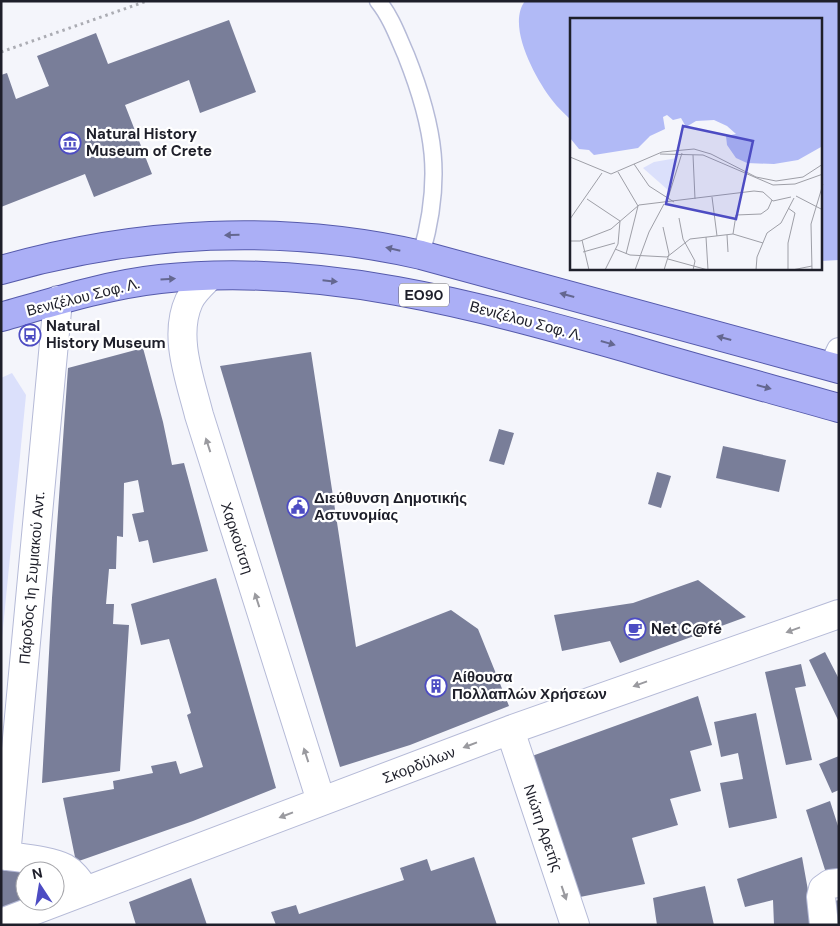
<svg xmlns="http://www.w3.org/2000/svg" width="840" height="926" viewBox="0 0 840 926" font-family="'DM Sans',sans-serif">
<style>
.green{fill:#dbe0fb}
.water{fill:#b1baf6}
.building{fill:#797e99}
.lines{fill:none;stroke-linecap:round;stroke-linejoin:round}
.service-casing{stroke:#b5bad7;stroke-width:19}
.pedestrian-casing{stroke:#b5bad7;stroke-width:26}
.minor-casing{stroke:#b5bad7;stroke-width:30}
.primary-casing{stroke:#555aab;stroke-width:30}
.path{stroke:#abacb3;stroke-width:3;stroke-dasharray:2.5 4;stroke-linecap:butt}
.service{stroke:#fff;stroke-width:16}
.pedestrian{stroke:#fff;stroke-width:24}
.minor{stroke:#fff;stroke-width:28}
.primary{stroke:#abaff6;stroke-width:28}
.oneway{fill:#646790}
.oneway2{fill:#9a9a9f}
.labels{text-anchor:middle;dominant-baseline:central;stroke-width:4.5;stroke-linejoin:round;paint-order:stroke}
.shield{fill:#fff;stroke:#62626a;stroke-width:1}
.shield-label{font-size:14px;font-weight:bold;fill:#1e1f2a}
.poi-label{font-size:15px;font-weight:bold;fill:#1e1f2a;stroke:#fff;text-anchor:start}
.street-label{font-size:15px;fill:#1e1f2a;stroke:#fff}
.inset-road{fill:none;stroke:#9e9fa7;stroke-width:1}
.view{fill:#4d4cc3;fill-opacity:0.15;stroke:#4d4cc3;stroke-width:2.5}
.inset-edge{fill:none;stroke:#1e1f2a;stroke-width:2.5}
</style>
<rect width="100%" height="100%" fill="#f4f5fb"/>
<path class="green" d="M12,373L26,395L1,648V378Z"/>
<path class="water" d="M525,1H839V260L821,261V19H571V120C565,114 558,108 552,100C536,79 506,26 525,1Z"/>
<path class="building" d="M229,20L256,92L200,113L189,80L125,105L152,174L94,197L85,174L1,207V75L7,73L16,99L49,86L37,56L96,33L108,64Z
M143,348L163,422L172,465L184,463L208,551L153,563L148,540L139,542L132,514L144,512L138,480L124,483L123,537L117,536L116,569H109L106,604H114L113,624L129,625L120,771L42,783L52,598L68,368Z
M311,352L356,647L451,610L478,629L509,706L410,745L340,767L220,366Z
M499,429L514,433L504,465L489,461Z
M723,446L786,460L779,492L716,478Z
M657,472L671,476L661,508L648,504Z
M216,578L276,788L193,821L76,862L63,798L114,789L113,781L153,773L151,766L176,761L180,774L203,767L187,715L191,713L169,639L141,645L131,604Z
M698,580L746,617L620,663L610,641L562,651L554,615L633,603Z
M825,652L839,679V722L809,660Z
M801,664L806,686L795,688L812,760L786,765L765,672Z
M698,696L712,745L690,751L701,791L670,799L678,825L632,838L645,884L580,897L532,756Z
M756,713L777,818L729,828L720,783L743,779L738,753L721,757L714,722Z
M839,756V790L832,793L819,764Z
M830,801L839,829V870L826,873L806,810Z
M474,857L497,925H276L271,912L296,905L299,914L404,880L400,868L427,859L431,871Z
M802,857L811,907L812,925H774L773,900L745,907L737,879Z
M1,866L25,871V901L1,909Z
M191,878L207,925H136L129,902Z
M705,886L714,925H657L653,898Z
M839,900V924L834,925L829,902Z"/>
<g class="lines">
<g class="service-casing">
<path id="service" d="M378,1C391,17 398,37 406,55C435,128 443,179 421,255"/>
</g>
<g class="pedestrian-casing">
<path id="pedestrian" d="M831,367L839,350"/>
</g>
<g class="minor-casing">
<path id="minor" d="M209,277C202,284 193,292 189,301C173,336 190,379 199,415L321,801
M510,730L575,925
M1,855C19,858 50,860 65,868C74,873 80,883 86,891
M6,856L58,300
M1,923L510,730L839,614
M824,925L821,897L823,889L830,884L839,883"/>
</g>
<g class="primary-casing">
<path id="primary" d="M1,270C137,231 282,223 421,255L839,369
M1,317C53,302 106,285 160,279C321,262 475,305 627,348C697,369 768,388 839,408"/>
</g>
<path class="path" d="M1,52L147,1"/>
<use href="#service" class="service"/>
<use href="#pedestrian" class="pedestrian"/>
<use href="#minor" class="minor"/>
<use href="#primary" class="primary"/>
</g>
<defs><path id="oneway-solid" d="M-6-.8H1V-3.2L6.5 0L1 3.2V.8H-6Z" transform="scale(1.25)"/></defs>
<g class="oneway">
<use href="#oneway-solid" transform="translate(232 235) rotate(179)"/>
<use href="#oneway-solid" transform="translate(393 249) rotate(-167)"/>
<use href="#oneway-solid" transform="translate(168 279) rotate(-3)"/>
<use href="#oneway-solid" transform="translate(330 281) rotate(6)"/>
<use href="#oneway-solid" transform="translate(567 295) rotate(-165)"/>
<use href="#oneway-solid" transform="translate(724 338) rotate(-165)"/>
<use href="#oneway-solid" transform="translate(608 343) rotate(16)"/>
<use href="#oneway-solid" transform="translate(764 387) rotate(15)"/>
</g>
<g class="oneway2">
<use href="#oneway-solid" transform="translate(208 445) rotate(-108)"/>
<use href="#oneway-solid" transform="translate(257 600) rotate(-108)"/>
<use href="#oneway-solid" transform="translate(793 630) rotate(160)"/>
<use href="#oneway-solid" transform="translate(640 684) rotate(160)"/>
<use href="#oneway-solid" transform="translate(470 745) rotate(159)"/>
<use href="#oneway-solid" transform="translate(306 755) rotate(-108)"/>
<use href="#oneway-solid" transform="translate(286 815) rotate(159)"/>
<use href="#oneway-solid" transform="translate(564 893) rotate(71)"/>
</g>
<defs>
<g id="museum-ring" transform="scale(1.125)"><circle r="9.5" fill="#fff" stroke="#4d4cc3" stroke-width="1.5"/><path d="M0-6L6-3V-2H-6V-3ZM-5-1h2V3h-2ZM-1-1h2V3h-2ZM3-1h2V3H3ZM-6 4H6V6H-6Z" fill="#4d4cc3"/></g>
<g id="bus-ring" transform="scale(1.125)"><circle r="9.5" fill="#fff" stroke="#4d4cc3" stroke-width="1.5"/><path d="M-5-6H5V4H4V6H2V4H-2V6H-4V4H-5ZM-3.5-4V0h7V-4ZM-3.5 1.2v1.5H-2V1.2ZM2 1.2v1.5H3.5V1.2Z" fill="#4d4cc3"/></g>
<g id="civic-ring" transform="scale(1.125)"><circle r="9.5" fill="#fff" stroke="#4d4cc3" stroke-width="1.5"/><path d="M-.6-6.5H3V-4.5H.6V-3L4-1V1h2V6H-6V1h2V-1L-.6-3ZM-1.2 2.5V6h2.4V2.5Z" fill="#4d4cc3"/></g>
<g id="cafe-ring" transform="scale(1.125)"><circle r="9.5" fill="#fff" stroke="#4d4cc3" stroke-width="1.5"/><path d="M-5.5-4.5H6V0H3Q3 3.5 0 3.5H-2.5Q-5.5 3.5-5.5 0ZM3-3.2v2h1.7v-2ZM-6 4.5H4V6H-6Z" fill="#4d4cc3"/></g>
<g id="building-ring" transform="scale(1.125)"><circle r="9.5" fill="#fff" stroke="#4d4cc3" stroke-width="1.5"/><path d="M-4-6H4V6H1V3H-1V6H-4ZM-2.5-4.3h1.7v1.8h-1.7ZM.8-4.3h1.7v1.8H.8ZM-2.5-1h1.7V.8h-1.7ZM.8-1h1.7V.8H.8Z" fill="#4d4cc3"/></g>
</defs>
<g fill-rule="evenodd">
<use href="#museum-ring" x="70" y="143"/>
<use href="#bus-ring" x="30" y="335"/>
<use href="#civic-ring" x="298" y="507"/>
<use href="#cafe-ring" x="635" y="629"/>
<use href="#building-ring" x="436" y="686"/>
</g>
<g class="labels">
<rect class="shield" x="399" y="283.5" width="50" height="23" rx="4"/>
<g class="shield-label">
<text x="424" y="295">ΕΟ90</text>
</g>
<g class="poi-label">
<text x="86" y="134">Natural History<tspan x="86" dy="17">Museum of Crete</tspan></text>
<text x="46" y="326">Natural<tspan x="46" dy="17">History Museum</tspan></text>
<text x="314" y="498">Διεύθυνση Δημοτικής<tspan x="314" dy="17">Αστυνομίας</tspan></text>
<text x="651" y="629">Net C@fé</text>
<text x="452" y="677">Αίθουσα<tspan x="452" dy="17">Πολλαπλών Χρήσεων</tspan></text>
</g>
<g class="street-label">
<text transform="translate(83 297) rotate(-14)">Βενιζέλου Σοφ. Λ.</text>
<text transform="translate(526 321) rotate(15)">Βενιζέλου Σοφ. Λ.</text>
<text transform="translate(237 538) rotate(72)">Χαρκούτση</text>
<text transform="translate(32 578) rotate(-85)">Πάροδος 1η Συμιακού Αντ.</text>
<text transform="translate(419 765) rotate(-21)">Σκορδύλων</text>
<text transform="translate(543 828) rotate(71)">Νιώτη Αρετής</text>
</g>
</g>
<g transform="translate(570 18)">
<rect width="252" height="252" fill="#f4f5fb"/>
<path d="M107,140L98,172L73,150L84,144Z" fill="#dbe0fb"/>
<path d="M0,0H252L251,129L228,142L204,146L177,145L166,140L157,127L156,118L166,116L157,108L144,102L126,103L116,109L111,100L103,102L97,97L93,99L95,111L80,118L68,130L24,137L19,132L9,131L0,120Z" fill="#b1baf6"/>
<path class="inset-road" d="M90,136L133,137L203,167L225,166L253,156M123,137L125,181M0,139L41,156L92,134L124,131L141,136L186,159L206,163L233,159L253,146M64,146L79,168L104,184M48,154L68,188L56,236M226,178L253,192M142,179L147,218M98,180L112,135M17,181L50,203M109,200L113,221L125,243L123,252M0,201L32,155M93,209L99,236L94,252M163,216L166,197L191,196L198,191L202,182M157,217L158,234M136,219L138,252M12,222L19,252M0,223H10L41,211L69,187L184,173L193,174L203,183L221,179M45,231L60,237L97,239L120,221L163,216L193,225M13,234L45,225M98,241L138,252M35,252L48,226L50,203M65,252L79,214L94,186M186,252L187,239L197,215L211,205L224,180M218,252V225L225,195L218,190M222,252L242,248M242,252L241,206L253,166"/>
<path class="view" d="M113,108L183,123L166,201L96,186Z"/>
<rect width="252" height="252" class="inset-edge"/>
</g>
<rect width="840" height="926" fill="none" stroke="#1e1f2a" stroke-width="5"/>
<g transform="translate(40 886) rotate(348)"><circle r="24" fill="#ffffff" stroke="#a5a5aa"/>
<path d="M0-4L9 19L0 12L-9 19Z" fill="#4d4cc3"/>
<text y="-8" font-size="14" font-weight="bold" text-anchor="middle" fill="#1e1f2a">N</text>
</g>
</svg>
